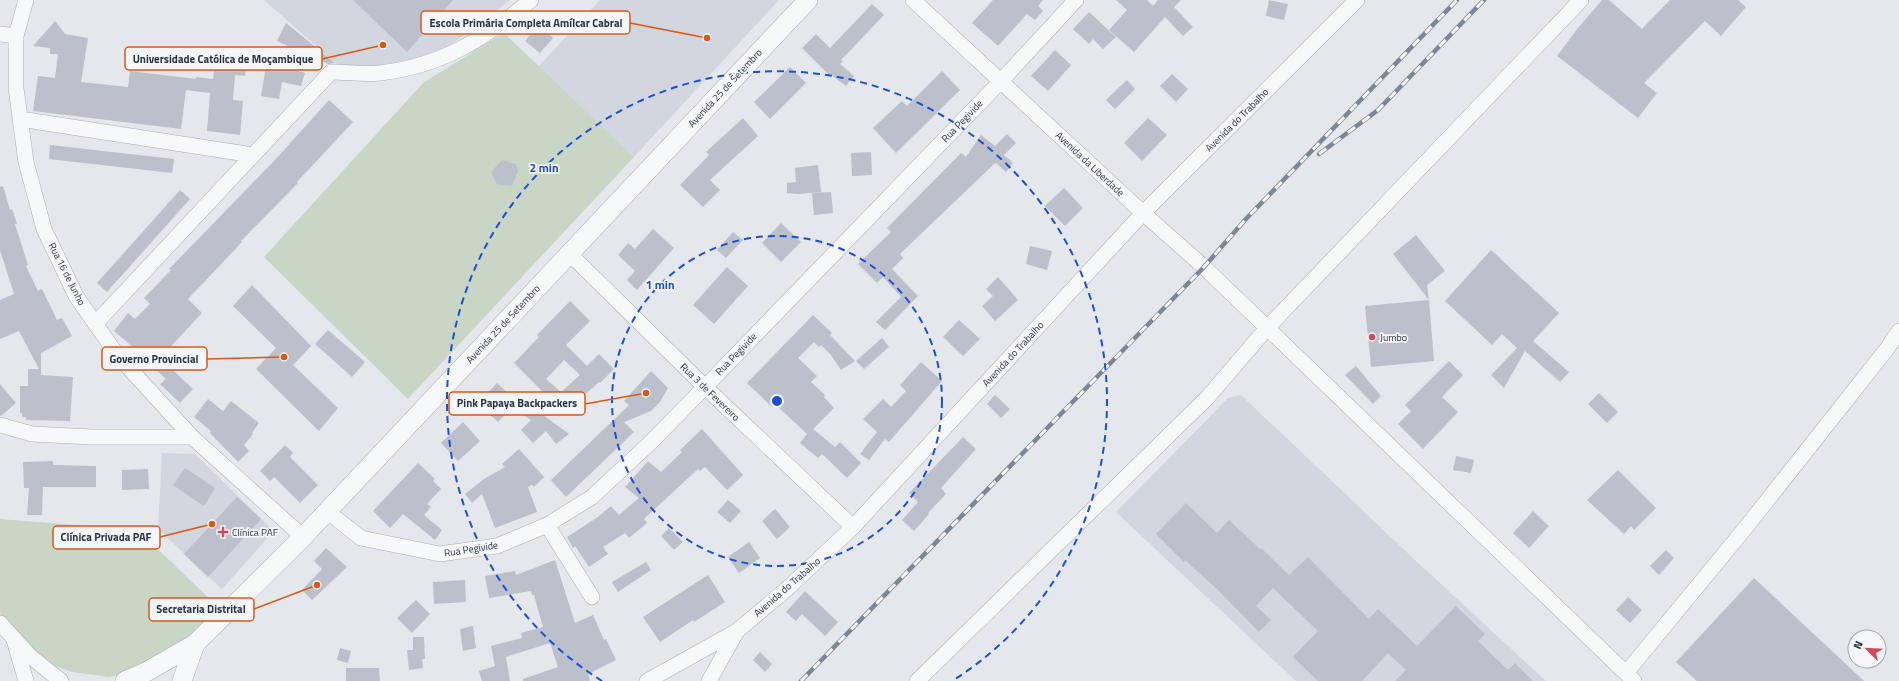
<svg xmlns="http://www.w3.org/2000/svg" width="1899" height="681" viewBox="0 0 1899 681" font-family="'Titillium Web',sans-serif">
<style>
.built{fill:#d2d6de}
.green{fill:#c9d6c5}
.building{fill:#bbc0ca;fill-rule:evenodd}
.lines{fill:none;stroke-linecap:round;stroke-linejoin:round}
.minor-casing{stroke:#a9aeb7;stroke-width:16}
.tertiary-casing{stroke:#a9aeb7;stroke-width:20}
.minor{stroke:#f7f8fa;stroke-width:15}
.tertiary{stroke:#f7f8fa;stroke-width:19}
.rail-casing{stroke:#7d8696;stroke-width:4.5}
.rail{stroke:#f4f6f9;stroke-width:3;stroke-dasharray:9;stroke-linecap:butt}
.ring{fill:none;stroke:#1d4ed8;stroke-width:2;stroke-dasharray:7 5}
.poi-dot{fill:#d1495b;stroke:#f4f6f9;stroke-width:1.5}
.labels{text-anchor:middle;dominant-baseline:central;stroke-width:3.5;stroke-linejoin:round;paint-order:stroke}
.street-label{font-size:10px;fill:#2b3445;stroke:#f4f6f9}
.poi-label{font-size:10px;fill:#2b3445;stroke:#f4f6f9;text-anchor:start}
.centre{fill:#1d4ed8;stroke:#f4f6f9;stroke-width:2}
.ring-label{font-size:12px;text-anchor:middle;font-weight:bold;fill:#1d4ed8;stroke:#f4f6f9;stroke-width:3.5;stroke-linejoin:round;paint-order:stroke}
.leader{fill:none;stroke:#df570f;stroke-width:1.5}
.callout-dot{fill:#df570f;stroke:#f4f6f9;stroke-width:1.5}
.callout{fill:#f4f6f9;stroke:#df570f;stroke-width:1.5}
.callout-label{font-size:11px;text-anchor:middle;font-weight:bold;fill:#2b3445}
</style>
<rect width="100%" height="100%" fill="#e4e7ec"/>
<path class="built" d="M264,0H510L475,28L427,61L389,68H341Z
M600,0H779L634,157L538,67Z
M1241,395L1415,560L1546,681H1296L1116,512L1228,398Z
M162,453L195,454L274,531L222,589L158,529Z"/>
<path class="green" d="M504,33L634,157L408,399L264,257L424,82Z
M0,519L138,530L219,608L163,661L134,673L109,677L72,672L40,661L26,649L0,614Z"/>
<path class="building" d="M353,0H453L407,52Z
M993,0H1043L1038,6L1043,11L1035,20L1027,14L998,46L972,23Z
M1116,0H1147L1153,6L1158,0H1181L1174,7L1193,27L1183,36L1165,17L1134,52L1109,30L1127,10Z
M1269,0L1288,4L1284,20L1266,16Z
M1602,0H1609L1642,29L1670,0H1738L1746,7L1721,36L1705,21L1644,83L1657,93L1638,118L1557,56L1578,28Z
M872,4L884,15L841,60L843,61L840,64L854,76L846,86L830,74L829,75L802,48L816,34L830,48Z
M1089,12L1116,37L1103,49L1093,39L1089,44L1073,29Z
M55,21L65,34L88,38L81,82L128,87L130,71L196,79V77L213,79L216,55L247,58L245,76L235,75L233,100L243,101L240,135L207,131L210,93L186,90L181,129L33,111L38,76L55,78L58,54H50V48L33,46Z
M286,23L335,63L328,64L277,41Z
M538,25L553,38L540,53L525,41Z
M1055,50L1071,65L1048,91L1031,76Z
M267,60L305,73L301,86L282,82L279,99L261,96Z
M790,67L806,83L770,119L754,102Z
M942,71L960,90L896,153L873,128L902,101L907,106Z
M1172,74L1188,89L1176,102L1160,86Z
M1127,80L1135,89L1115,109L1106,100Z
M329,100L353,122L297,182L298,183L241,241L242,242L188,299L202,313L160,358L193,389L180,403L160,384L166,379L151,365L144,371L133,359L140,353L114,331L128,313L135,319L150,304L144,298L171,270L169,269L275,160Z
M743,118L758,136L710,180L720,190L703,207L680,185L709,155L706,152Z
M1148,118L1167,135L1142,161L1124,143Z
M1007,134L1016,143L1004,155L1013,163L1006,172L996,163L993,165L900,254L903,258L892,269L918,296L885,330L876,322L901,297L883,277L877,283L858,264L891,232L887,228L961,153L966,157L981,135L995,146Z
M50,145L174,159L172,173L49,159Z
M871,152L872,175L852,176L851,153Z
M502,160L516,164L518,171L512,186L497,184L491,172Z
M818,165L821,192L798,194L787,193V183L796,182L795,168Z
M3,186L10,210L12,209L17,224H15L28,265L26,266L38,291L42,289L57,320L62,318L72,336L41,353V375L73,377L70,421L26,420V417H22V413H20V386H28V369H39L19,331L0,339V300L14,294L0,250V187Z
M1064,188L1083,208L1065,226L1045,206Z
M180,190L190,199L107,292L97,283Z
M831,192L833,213L814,215L812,193Z
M781,223L801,242L781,262L762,243Z
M653,229L674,248L637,290L627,280L635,271L618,255L628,243L635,249Z
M733,232L743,240L726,258L717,250Z
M1416,235L1445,271L1427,285L1429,300L1393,254Z
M1030,246L1052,251L1047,270L1026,264Z
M1491,250L1559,313L1533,341L1569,372L1560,382L1525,351L1504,388L1491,375L1517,348L1502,334L1492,345L1445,301Z
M727,267L748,286L714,324L693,305Z
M998,277L1018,300L995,321L982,306L993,296L986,289Z
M252,285L311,346L293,365L338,408L319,431L256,369L276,348L233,306Z
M1429,300L1434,361L1371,367L1365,306Z
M570,301L590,321L566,345L587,366L599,354L614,369L600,383L599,382L567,411L541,390L514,363L539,337L537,335ZM564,360L580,375L561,392L546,379Z
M813,315L832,333L830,335L855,361L841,370L831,355L821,345L819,347L814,342L798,358L817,376L811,382L825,395L824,397L834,408L813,429L835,447L840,442L861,463L847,478L822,454L818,458L800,443L807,434L775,404L772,407L747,383Z
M959,320L980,339L963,356L943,337Z
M328,330L365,362L352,377L315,344Z
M882,338L889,347L864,369L856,361Z
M1449,361L1463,375L1442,397L1458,412L1423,449L1398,424L1411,411L1405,405Z
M921,362L942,381L889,442L885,439L869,460L860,454L877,432L863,419L883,399L891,407L906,391L900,385Z
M1356,366L1381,396L1373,404L1345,375Z
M651,371L668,388L660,402L651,411L624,422L634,432L566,497L551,480L629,405L624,401Z
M497,383L517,402L498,422L478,403Z
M0,384L16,403L1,416H0Z
M1599,393L1618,412L1607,423L1588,404Z
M995,395L1010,409L1001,418L987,404Z
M208,399L223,411L231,401L259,423L252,433L253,434L244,445L249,451L238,462L210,433L211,431L194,417Z
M521,400L539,412L569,434L556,444L546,431L533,443L521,430L531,420L515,409Z
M463,422L480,441L458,461L441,443Z
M702,429L743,475L727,490L705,467L700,471L698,469L644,519L647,523L629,538L625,533L603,547L608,554L589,567L575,546L573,548L567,537L598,517L611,506L619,515L639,498L625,487L648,461L661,472L682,452L680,450Z
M963,437L976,449L941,488L946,494L928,513L929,514L914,531L902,520L918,502L909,493Z
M285,445L293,453L290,457L318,485L300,503L274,477L270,481L260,471Z
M519,449L544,477L534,487L532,485L528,487L537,512L495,528L482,494L472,503L465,494L484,479L505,467L502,464Z
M1456,456L1474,460L1471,473L1453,470Z
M53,461V465L96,466V487H43L42,515H27L29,488H24L23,462Z
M418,463L435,479L433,481L441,489L427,504L431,507L424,515L442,530L435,540L403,514L390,528L373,511Z
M185,468L215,488L204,506L173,485Z
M148,469L149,489L122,490V470Z
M1618,470L1656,508L1634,530L1631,526L1624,534L1587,500Z
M237,497L261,519L208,577L184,554Z
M728,500L741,511L730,523L717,512Z
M1186,503L1217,533L1229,520L1260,549L1261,548L1289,575L1308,557L1369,619L1378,609L1417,646L1456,606L1485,634L1478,641L1508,670L1515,663L1533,681H1395L1406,670L1388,653L1362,681H1318L1293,657L1318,631L1273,588L1256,606L1271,620L1259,632L1218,590L1185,560L1184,562L1156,534Z
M775,509L790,527L777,539L762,521Z
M1533,511L1549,526L1529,548L1513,533Z
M669,528L683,542L674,550L661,536Z
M749,542L760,558L739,573L728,557Z
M326,548L347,567L312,600L302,590L322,569L314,561Z
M1666,550L1674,558L1659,575L1650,566Z
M555,560L575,623L593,615L604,640L606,639L616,660L588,674L590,681H523V679L558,667L550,643L506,657L510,681H482L479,671L495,666L491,646L522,638L521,633L543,627L534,595H532L531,591L489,598L485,576L515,571L516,575Z
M646,562L651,570L618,592L612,582Z
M708,575L725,602L694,622L693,620L660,642L643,617Z
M1754,578L1864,681H1697L1676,662Z
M465,580L466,602L434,604L433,582Z
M805,591L838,622L825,636L802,614L796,621L786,612Z
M1628,597L1642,610L1630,623L1616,610Z
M416,600L430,614L412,633L397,618Z
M473,626L476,648L463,651L460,629Z
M413,637H424L425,659H422L423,668L409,670L407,650H413Z
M340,648L351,651L348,663L337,660Z
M760,652L772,664L765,672L753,660Z
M346,668H379L380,681H346Z"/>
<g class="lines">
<g class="minor-casing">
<path id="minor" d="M26,0L16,36V88L26,162L44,229L76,296L118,356L192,437L303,537
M913,0L1143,213L1204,267L1634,681
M0,34L16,36
M20,119L253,155
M569,253L705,387L853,527
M95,324L331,72C347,72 364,75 380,73C441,66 485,39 531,0
M0,425L32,434L92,437H192
M328,512L361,538L440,554L497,546L547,525L592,497L651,442L705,387L1001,81L1076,0
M547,525L592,597
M0,623L30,656L61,681
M14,640L26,681
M1626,673L1747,526L1886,350L1899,331
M647,681L737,631L788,588L853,527L1143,213L1357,0
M709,681L737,631
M917,681L1207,398L1267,328L1581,0"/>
</g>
<g class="tertiary-casing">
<path id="tertiary" d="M125,681L146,672L195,644L303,537L808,0
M182,681L195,644"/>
</g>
<use href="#minor" class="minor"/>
<use href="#tertiary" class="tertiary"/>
<g class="rail-casing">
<path id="rail" d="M1319,154L1378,110L1484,0
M801,681L1204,267L1245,220L1457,0"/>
</g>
<use href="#rail" class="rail"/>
</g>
<g class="ring">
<circle cx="777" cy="401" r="165"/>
<path d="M602 681A330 330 0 1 1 952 681"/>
</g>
<g class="poi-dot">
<circle cx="1372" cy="337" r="4"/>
<path d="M221 526h4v4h4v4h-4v4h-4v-4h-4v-4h4z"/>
</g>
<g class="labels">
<g class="street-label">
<text transform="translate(725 88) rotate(-47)">Avenida 25 de Setembro</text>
<text transform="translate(1237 120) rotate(-45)">Avenida do Trabalho</text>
<text transform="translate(962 121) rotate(-46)">Rua Pegivide</text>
<text transform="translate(1090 164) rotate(43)">Avenida da Liberdade</text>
<text transform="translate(67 274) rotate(63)">Rua 16 de Junho</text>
<text transform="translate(503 324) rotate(-47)">Avenida 25 de Setembro</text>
<text transform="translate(736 354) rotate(-46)">Rua Pegivide</text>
<text transform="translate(1013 354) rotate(-47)">Avenida do Trabalho</text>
<text transform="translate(710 392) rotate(44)">Rua 3 de Fevereiro</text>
<text transform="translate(471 549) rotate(-9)">Rua Pegivide</text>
<text transform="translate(787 587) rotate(-41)">Avenida do Trabalho</text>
</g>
<g class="poi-label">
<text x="1380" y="337">Jumbo</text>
<text x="232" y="532">Clínica PAF</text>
</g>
</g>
<circle cx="777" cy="401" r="6" class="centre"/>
<g class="ring-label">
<text x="544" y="172">2 min</text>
<text x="660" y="289">1 min</text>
</g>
<path class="leader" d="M707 38L630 23M383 45L322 59M284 357L207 359M646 393L585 404M212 524L160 537M317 585L254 609"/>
<g class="callout-dot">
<circle cx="707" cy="38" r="4"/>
<circle cx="383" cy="45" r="4"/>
<circle cx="284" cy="357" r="4"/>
<circle cx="646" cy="393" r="4"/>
<circle cx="212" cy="524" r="4"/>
<circle cx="317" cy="585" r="4"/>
</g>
<g class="callout">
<rect x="421" y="11" width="209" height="23" rx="4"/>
<rect x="125" y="47" width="197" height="23" rx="4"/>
<rect x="102" y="347" width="105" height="23" rx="4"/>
<rect x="449" y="392" width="136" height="23" rx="4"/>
<rect x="53" y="526" width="107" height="23" rx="4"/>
<rect x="149" y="598" width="105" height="23" rx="4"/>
</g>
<g class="callout-label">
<text x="526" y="27">Escola Primária Completa Amílcar Cabral</text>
<text x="223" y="63">Universidade Católica de Moçambique</text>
<text x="154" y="363">Governo Provincial</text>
<text x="517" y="407">Pink Papaya Backpackers</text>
<text x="106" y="541">Clínica Privada PAF</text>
<text x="201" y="613">Secretaria Distrital</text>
</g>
<g transform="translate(1867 649) rotate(294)"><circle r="19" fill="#f4f6f9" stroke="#a4a8b1"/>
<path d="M0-3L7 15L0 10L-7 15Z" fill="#d1495b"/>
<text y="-6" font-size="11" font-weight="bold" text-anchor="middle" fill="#2b3445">N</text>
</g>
</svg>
